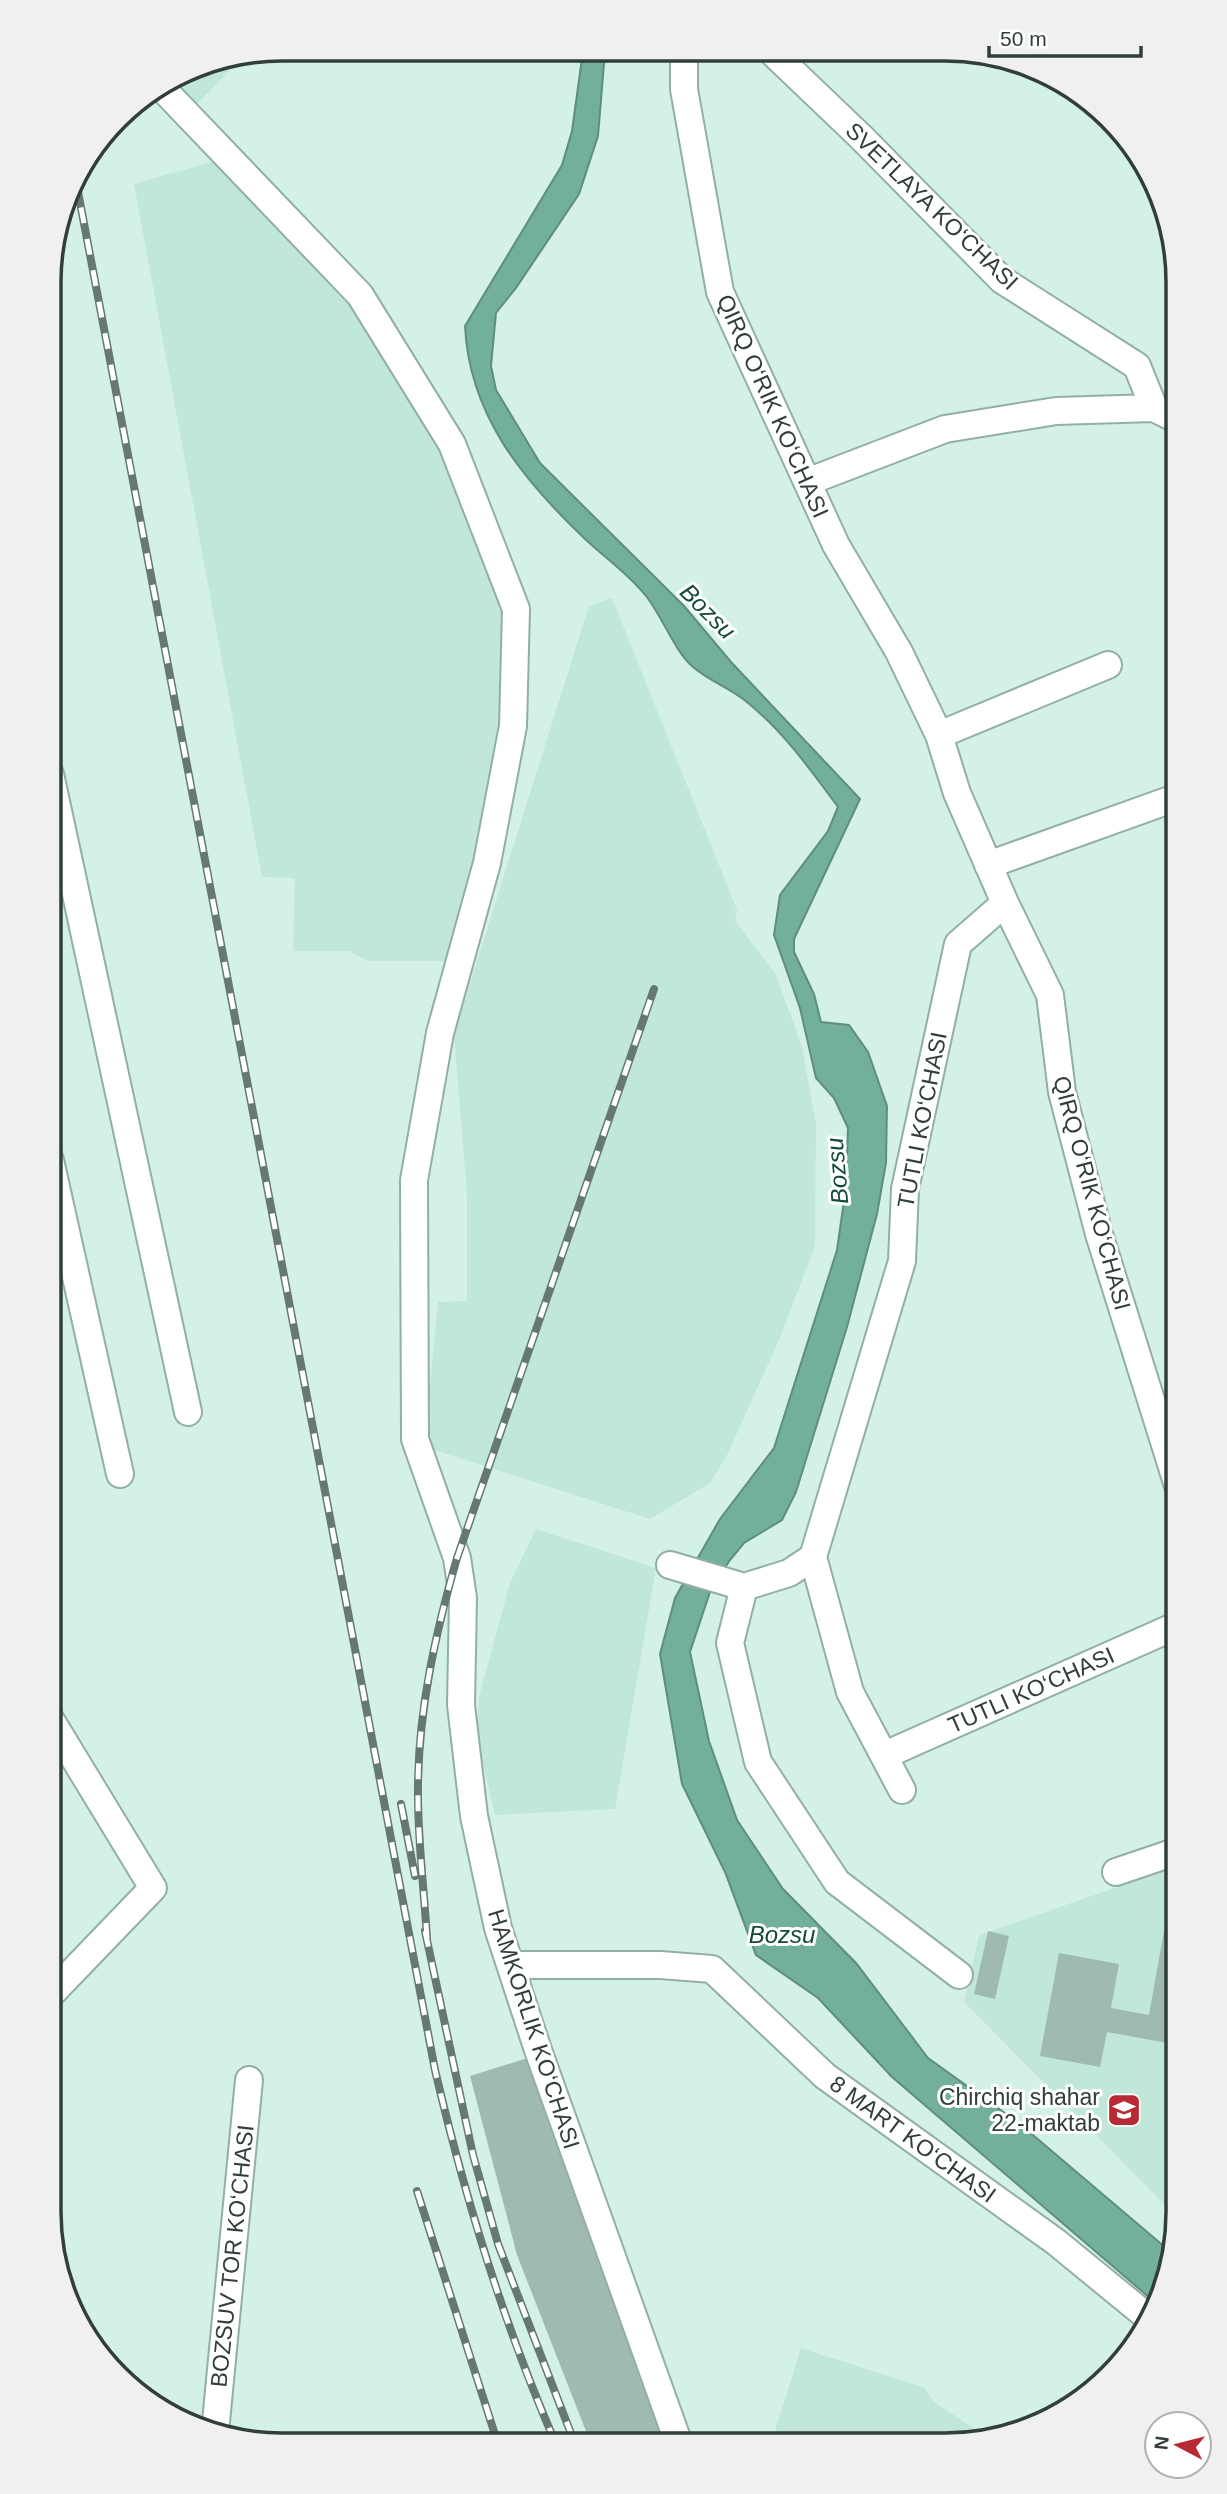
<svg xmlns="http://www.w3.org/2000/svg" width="1227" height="2494" viewBox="0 0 1227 2494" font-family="Arial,sans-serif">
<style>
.built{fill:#c1e7da}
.water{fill:#72af9c;stroke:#5f8d7f;stroke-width:2}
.building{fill:#9ebab1}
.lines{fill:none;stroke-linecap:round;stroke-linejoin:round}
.minor-casing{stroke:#93afa5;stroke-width:30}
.minor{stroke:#fff;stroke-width:26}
.rail-casing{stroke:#667872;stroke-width:8}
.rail{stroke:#fff;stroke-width:5;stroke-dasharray:16;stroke-linecap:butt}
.labels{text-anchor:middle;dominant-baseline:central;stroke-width:6;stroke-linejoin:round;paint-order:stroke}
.street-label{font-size:23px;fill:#323e3a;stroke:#fff}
.poi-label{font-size:23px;fill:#323e3a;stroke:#fff;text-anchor:end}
.water-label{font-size:24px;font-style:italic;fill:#14493c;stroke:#fff}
.rim{fill:none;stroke:#323e3a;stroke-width:3.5}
</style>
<rect width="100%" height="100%" fill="#d4f1e7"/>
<path class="built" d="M244,56L194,107L173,79L193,67Z
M225,158L354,299L453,475L499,587L509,638L503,734L452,961H368L349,951H293L295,878L262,877L134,184Z
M612,598L737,910L735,921L776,975L802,1047L816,1124L815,1246L779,1340L727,1455L710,1483L650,1519L431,1449L425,1435L438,1302L467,1301V1195L454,1034L589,606Z
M536,1529L656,1568L615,1809L495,1815L477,1737L479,1697L510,1583Z
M1178,1866L1177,2217L964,2002L979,1935Z
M801,2348L925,2388L933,2401L988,2438L945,2445L771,2444Z"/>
<path class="water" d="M583,51H605L598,136L579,194L516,288L496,313L491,366L496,390L540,463L684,606L731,662L860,799L794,939V952L814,994L821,1022L849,1025L868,1052L887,1106L886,1163L877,1214L847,1327L796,1492L782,1520L744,1543L730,1560L711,1589L690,1652L709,1741L737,1820L783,1889L856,1963L928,2058L1020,2124L1172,2253L1158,2305L892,2077L818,1998L756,1955L725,1872L682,1784L660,1654L675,1598L720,1519L774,1448L837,1250L846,1187L848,1128L834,1098L816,1078L800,1008L774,935L780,895L828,831L838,807C810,769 781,728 743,699C727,687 708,680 693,667C675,652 662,616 646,596C628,573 605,558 584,538C522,479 469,414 465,326L562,165L572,131Z"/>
<path class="building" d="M1168,1908L1178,1910V2045L1107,2032L1100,2067L1040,2056L1059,1953L1119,1964L1111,2008L1149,2015Z
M988,1931L1009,1936L995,1999L974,1994Z
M528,2058L670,2444H591L517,2255L470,2076Z"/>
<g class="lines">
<g class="minor-casing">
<path id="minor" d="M684,52V89L720,292L836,545L899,652L939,735L957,793L1005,903L1050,995L1062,1092L1099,1234L1178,1486
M772,52L861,137L1002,280L1137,366L1154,408L1178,420
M161,87L360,295L452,444L516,609L513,726L487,863L440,1033L414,1180L415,1439L457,1558L463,1598L461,1705L474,1816L498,1928L538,2050L679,2444
M807,482L945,429L1056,411L1154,408
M939,735L1108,665
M50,774L188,1412
M988,865L1178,797
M50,1160L120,1474
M813,1557L850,1692L902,1790
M670,1565L744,1587
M885,1755L1178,1625
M1116,1872L1178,1851
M511,1965H660L712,1969L825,2076L1056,2242L1150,2319
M959,1975L837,1882L758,1762L730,1643L744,1587L789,1573L813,1557L902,1261L905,1189L958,944L1005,903
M49,1996L153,1888L49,1717
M215,2432L249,2080"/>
</g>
<use href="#minor" class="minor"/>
<g class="rail-casing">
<path id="rail" d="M75,176L435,2070C465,2198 503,2323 556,2444
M401,1804L415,1876
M425,1931L473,2155L498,2244L575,2444
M427,1939C424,1887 417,1835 418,1784C419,1707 436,1631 457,1558L654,989
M417,2191L498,2444"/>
</g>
<use href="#rail" class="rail"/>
</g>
<defs>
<g id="school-square" transform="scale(1.75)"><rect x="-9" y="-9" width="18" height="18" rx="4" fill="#ba2a34" stroke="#fff"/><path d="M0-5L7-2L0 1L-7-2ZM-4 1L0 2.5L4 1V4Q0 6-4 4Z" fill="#fff"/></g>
</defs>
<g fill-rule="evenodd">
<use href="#school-square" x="1124" y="2110"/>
</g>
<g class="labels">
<g class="street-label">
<text transform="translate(932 206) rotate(44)">SVETLAYA KO‘CHASI</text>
<text transform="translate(773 406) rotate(66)">QIRQ O‘RIK KO‘CHASI</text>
<text transform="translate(922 1120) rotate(-79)">TUTLI KO‘CHASI</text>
<text transform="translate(1092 1193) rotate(75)">QIRQ O‘RIK KO‘CHASI</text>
<text transform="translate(1031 1690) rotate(-24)">TUTLI KO‘CHASI</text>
<text transform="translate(534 2029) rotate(72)">HAMKORLIK KO‘CHASI</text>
<text transform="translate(913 2139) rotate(36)">8 MART KO‘CHASI</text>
<text transform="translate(232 2256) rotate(-84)">BOZSUV TOR KO‘CHASI</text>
</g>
<g class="poi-label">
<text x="1100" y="2097">Chirchiq shahar<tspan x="1100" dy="26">22-maktab</tspan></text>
</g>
<g class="water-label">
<text transform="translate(708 611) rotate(45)">Bozsu</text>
<text transform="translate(837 1171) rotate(-95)">Bozsu</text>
<text x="782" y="1934">Bozsu</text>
</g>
</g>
<path d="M0 0H1227V2494H0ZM282 61H945A221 221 0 0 1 1166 282V2212A221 221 0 0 1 945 2433H282A221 221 0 0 1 61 2212V282A221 221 0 0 1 282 61Z" fill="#eff0ef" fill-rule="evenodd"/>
<path class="rim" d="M282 61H945A221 221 0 0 1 1166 282V2212A221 221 0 0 1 945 2433H282A221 221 0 0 1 61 2212V282A221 221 0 0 1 282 61Z"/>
<g transform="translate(1178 2445) rotate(277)"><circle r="33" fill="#ffffff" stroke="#adb2b0" stroke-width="2"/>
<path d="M0-5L12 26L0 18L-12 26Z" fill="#ba2a34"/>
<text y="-10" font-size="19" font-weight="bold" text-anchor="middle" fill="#323e3a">N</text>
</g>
<path d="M989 46v10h152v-10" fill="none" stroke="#323e3a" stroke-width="3.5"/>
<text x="1000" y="46" font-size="21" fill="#323e3a" stroke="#ffffff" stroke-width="5" paint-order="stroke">50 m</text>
</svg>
